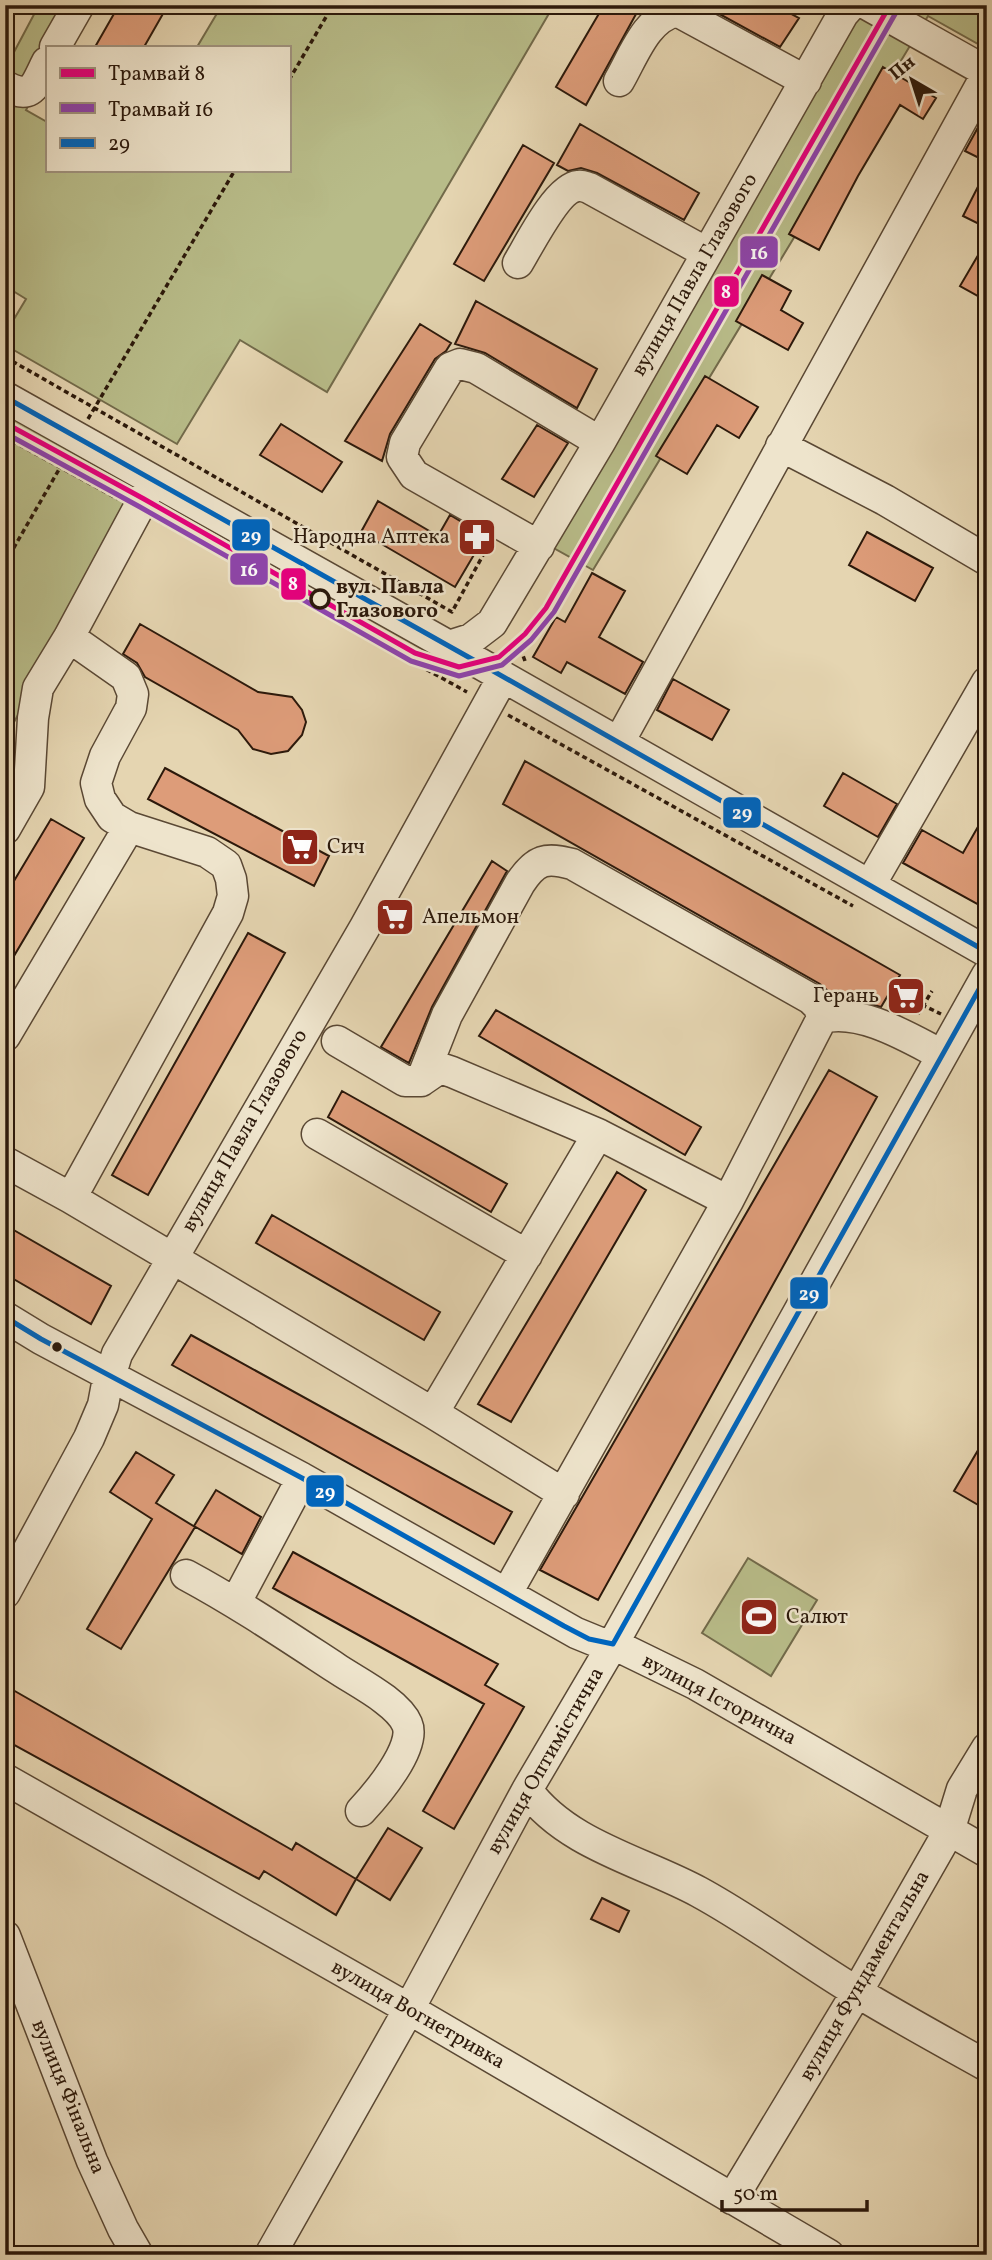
<svg xmlns="http://www.w3.org/2000/svg" width="992" height="2260" viewBox="0 0 992 2260" font-family="Vollkorn,serif">
<style>
.green{fill:#b8bc89;stroke:#726a4a;stroke-width:2}
.building{fill:#dd9c79;stroke:#2c190b;stroke-width:2}
.lines{fill:none;stroke-linecap:round;stroke-linejoin:round}
.minor-casing{stroke:#5a4834;stroke-width:33}
.path{stroke:#2c190b;stroke-width:3.5;stroke-dasharray:5 3.5;stroke-linecap:butt}
.minor{stroke:#eee4cc;stroke-width:30}
.bus-1-casing{stroke:#eee4cc;stroke-width:10}
.bus-1{stroke:#0065bd;stroke-width:5}
.tram-1-casing{stroke:#eee4cc;stroke-width:10}
.tram-2-casing{stroke:#eee4cc;stroke-width:10}
.tram-1{stroke:#e5007d;stroke-width:5}
.tram-2{stroke:#8e44ad;stroke-width:5}
.stop-dot{fill:#eee4cc;stroke:#2c190b;stroke-width:3.5}
.bus-dot{fill:#2c190b;stroke:#eee4cc;stroke-width:2.5}
.labels{text-anchor:middle;dominant-baseline:central;stroke-width:5;stroke-linejoin:round;paint-order:stroke}
.street-label{font-size:21px;fill:#2c190b;stroke:#eee4cc}
.poi-label{font-size:21px;fill:#2c190b;stroke:#eee4cc;text-anchor:start}
.stop-label{font-size:21px;font-weight:bold;fill:#2c190b;stroke:#eee4cc;text-anchor:start}
.line-badge{stroke:#eee4cc;stroke-width:2.5}
.badge-label{font-size:19px;text-anchor:middle;font-weight:bold;fill:#fff}
</style>
<rect width="100%" height="100%" fill="#e5d5b1"/>
<filter id="stains"><feTurbulence type="fractalNoise" baseFrequency=".00286" numOctaves="4"/><feColorMatrix values="0 0 0 0 .2 0 0 0 0 .09 0 0 0 0 .02 0 0 0 .5 -.17"/></filter>
<radialGradient id="worn" r=".72"><stop offset=".6" stop-color="#630" stop-opacity="0"/><stop offset="1" stop-color="#630" stop-opacity=".3"/></radialGradient>
<path class="green" d="M39,5H81L26,110L47,122V170H289V47H197L222,5H554L327,392L240,340L177,444L5,345V334L26,299L5,286V69Z
M842,5H987V49L928,16L593,570L534,537Z
M5,404L149,484L5,738Z
M748,1558L817,1600L771,1676L702,1633Z"/>
<path class="building" d="M119,5H168L144,47H95Z
M604,5H641L586,105L556,87Z
M703,5H775L799,18L780,47Z
M883,67L936,98L923,119L900,105L858,176L819,250L789,234Z
M987,111V162L965,151Z
M580,124L699,193L684,220L597,173L581,168L568,171L557,165Z
M523,145L554,163L484,281L454,264Z
M987,169V228L963,216Z
M987,240V301L960,286Z
M762,275L791,291L781,310L803,323L788,350L736,321Z
M476,301L597,369L577,408L485,353L455,344Z
M420,324L451,343L446,351L435,359L390,434L382,461L345,441Z
M705,376L758,407L739,438L717,425L687,474L656,456Z
M281,424L342,462L322,492L260,455Z
M537,425L568,443L534,497L502,479Z
M378,501L438,536L450,515L485,536L455,587L361,532Z
M867,532L933,568L915,601L849,565Z
M592,573L625,591L599,637L643,662L625,694L567,662L561,673L533,657L556,617L565,622Z
M140,624L258,692L292,697L302,710L306,722L302,735L288,751L271,754L253,749L238,730L145,677L137,663L123,654Z
M673,679L729,710L712,740L657,710Z
M525,761L900,975L881,1007L857,1000L837,999L820,984L503,804Z
M165,768L329,856L314,886L148,799Z
M843,773L897,804L878,837L824,806Z
M987,811V891L979,905L903,863L922,830L963,853Z
M51,819L84,838L5,971V896Z
M492,861L507,871L432,1007L409,1063L381,1047Z
M248,933L285,953L148,1195L112,1175Z
M496,1010L701,1127L685,1155L479,1036Z
M829,1070L877,1097L598,1600L540,1570Z
M342,1091L507,1184L491,1212L328,1117Z
M617,1172L646,1190L511,1422L478,1404Z
M272,1215L440,1312L424,1340L256,1243Z
M5,1225L111,1286L91,1324L5,1274Z
M191,1335L512,1512L494,1544L172,1365Z
M987,1435V1510L954,1491Z
M136,1452L174,1475L156,1503L195,1527L121,1649L87,1629L152,1519L110,1492Z
M216,1490L261,1517L242,1554L194,1526Z
M293,1552L498,1664L485,1685L524,1707L454,1829L423,1811L484,1704L273,1588Z
M13,1690L292,1850L296,1843L356,1879L336,1915L264,1871L259,1879L5,1740V1704Z
M388,1828L422,1848L390,1900L356,1879Z
M602,1898L629,1911L619,1932L591,1919Z"/>
<g class="lines">
<g class="minor-casing">
<path id="minor" d="M868,5L987,72
M55,47L79,5
M619,81C634,55 646,18 677,11L806,81
M5,86C33,101 35,85 47,62
M518,263C529,245 557,188 578,186C582,185 585,187 589,188L707,253
M5,397L479,663L987,952
M781,446L885,500L987,560
M539,546L414,475L402,457L405,443L450,368L460,364L476,368L600,442
M69,637L126,677L133,694L131,708L105,756L96,783L100,799L112,817L129,827L207,852L226,865L231,879L233,896L228,913L71,1198
M449,646L471,639L492,623L600,442L843,14L851,5
M619,742L987,74
M5,829L29,787L33,718L38,688L69,637L153,481
M870,885L987,682
M5,1036L129,827
M337,1041L405,1081H421L440,1068L452,1072L598,1134L728,1201
M421,1081L447,1015L520,883C536,859 546,857 572,864L811,999L819,1007L822,1018C861,1008 909,1038 942,1055
M317,1134L527,1255
M5,1162L71,1198L433,1413L564,1494
M5,1317L41,1339L302,1478L576,1633L598,1642L613,1644L695,1684L987,1852
M433,1413L598,1134
M186,1575C238,1603 287,1636 336,1668C355,1681 398,1702 407,1724C417,1747 376,1795 361,1811
M5,1593L89,1438L103,1405L109,1373L113,1367L117,1354L365,927L503,677
M507,1593L728,1201L822,1018
M236,1602L302,1478
M5,1779L409,2009L829,2255
M527,1790C567,1845 642,1861 699,1892C754,1922 804,1960 857,1992C900,2018 944,2042 987,2066
M5,1936L92,2161L123,2229L138,2255
M732,2199L857,1992L949,1831L962,1789L987,1748
M270,2255L409,2009L527,1790L613,1644L987,975"/>
</g>
<path class="path" d="M289,80L333,5
M5,357L452,612L488,546
M88,419L235,170
M5,437L118,499
M159,521L467,692
M5,563L65,459
M525,661L521,650L545,617
M508,715L853,906
M914,1001L941,1014
M918,1014L932,991"/>
<use href="#minor" class="minor"/>
<g class="bus-1-casing">
<path id="bus-1" d="M5,397L479,663L987,952
M5,1317L41,1339L302,1478L564,1626L589,1639L613,1644L987,975"/>
</g>
<use href="#bus-1" class="bus-1"/>
<g class="tram-1-casing">
<path id="tram-1" d="M5,423L144,499L415,653L459,667L499,657L525,634L546,608L890,5"/>
</g>
<g class="tram-2-casing">
<path id="tram-2" d="M5,433L140,507L411,661L459,676L502,665L531,640L554,612L898,9"/>
</g>
<use href="#tram-1" class="tram-1"/>
<use href="#tram-2" class="tram-2"/>
</g>
<defs>
<g id="pharmacy-square" transform="scale(2.0125)"><rect x="-9" y="-9" width="18" height="18" rx="4" fill="#8f2418" stroke="#eee4cc"/><path d="M-2-6h4v4h4v4h-4v4h-4v-4h-4v-4h4Z" fill="#fff"/></g>
<g id="supermarket-square" transform="scale(2.0125)"><rect x="-9" y="-9" width="18" height="18" rx="4" fill="#8f2418" stroke="#eee4cc"/><path d="M-6-5.5h2.5l.6 2H6L4.5 2H-2.5L-4.4-4H-6ZM-1.5 3.2a1.3 1.3 0 1 0 .1 0ZM3 3.2a1.3 1.3 0 1 0 .1 0Z" fill="#fff"/></g>
<g id="stadium-square" transform="scale(2.0125)"><rect x="-9" y="-9" width="18" height="18" rx="4" fill="#8f2418" stroke="#eee4cc"/><path d="M0-5a6.5 5 0 1 0 0 10a6.5 5 0 1 0 0-10ZM-3.5-1.8h7v3.6h-7Z" fill="#fff"/></g>
</defs>
<g fill-rule="evenodd">
<use href="#pharmacy-square" x="477" y="537"/>
<use href="#supermarket-square" x="300" y="847"/>
<use href="#supermarket-square" x="395" y="917"/>
<use href="#supermarket-square" x="906" y="996"/>
<use href="#stadium-square" x="759" y="1617"/>
</g>
<circle class="stop-dot" cx="320" cy="599" r="9"/>
<circle class="bus-dot" cx="57" cy="1347" r="6"/>
<g class="labels">
<g class="street-label">
<text transform="translate(695 275) rotate(-60)">вулиця Павла Глазового</text>
<text transform="translate(245 1131) rotate(-60)">вулиця Павла Глазового</text>
<text transform="translate(719 1700) rotate(28)">вулиця Історична</text>
<text transform="translate(546 1761) rotate(-60)">вулиця Оптимістична</text>
<text transform="translate(865 1976) rotate(-60)">вулиця Фундаментальна</text>
<text transform="translate(418 2015) rotate(30)">вулиця Вогнетривка</text>
<text transform="translate(68 2097) rotate(68)">вулиця Фінальна</text>
</g>
<g class="poi-label">
<text x="450" y="537" text-anchor="end">Народна Аптека</text>
<text x="327" y="847">Сич</text>
<text x="422" y="917">Апельмон</text>
<text x="879" y="996" text-anchor="end">Герань</text>
<text x="786" y="1617">Салют</text>
</g>
<g class="stop-label">
<text x="336" y="587">вул. Павла<tspan x="336" dy="24">Глазового</tspan></text>
</g>
</g>
<g class="line-badge">
<rect x="739" y="235" width="40" height="34" rx="7" fill="#8e44ad"/>
<rect x="713" y="275" width="27" height="33" rx="7" fill="#e5007d"/>
<rect x="231" y="518" width="40" height="34" rx="7" fill="#0065bd"/>
<rect x="229" y="552" width="40" height="34" rx="7" fill="#8e44ad"/>
<rect x="280" y="567" width="27" height="34" rx="7" fill="#e5007d"/>
<rect x="722" y="796" width="40" height="33" rx="7" fill="#0065bd"/>
<rect x="789" y="1276" width="40" height="34" rx="7" fill="#0065bd"/>
<rect x="305" y="1474" width="40" height="34" rx="7" fill="#0065bd"/>
</g>
<g class="badge-label">
<text x="759" y="259">16</text>
<text x="726" y="298">8</text>
<text x="251" y="542">29</text>
<text x="249" y="576">16</text>
<text x="293" y="590">8</text>
<text x="742" y="819">29</text>
<text x="809" y="1300">29</text>
<text x="325" y="1498">29</text>
</g>
<rect width="992" height="2260" fill="none" stroke="#e5d5b1" stroke-width="28"/>
<rect x="7" y="7" width="978" height="2246" fill="none" stroke="#2c190b" stroke-width="3.5"/>
<rect x="14" y="14" width="964" height="2232" fill="none" stroke="#2c190b" stroke-width="2"/>
<rect x="46" y="46" width="245" height="126" fill="#eee4cc" stroke="#a0937f" stroke-width="2"/>
<rect x="60" y="68" width="35" height="10" fill="#e5007d" stroke="#a0937f" stroke-width="2"/>
<text x="108" y="80" font-size="21" fill="#2c190b">Трамвай 8</text>
<rect x="60" y="103" width="35" height="10" fill="#8e44ad" stroke="#a0937f" stroke-width="2"/>
<text x="108" y="116" font-size="21" fill="#2c190b">Трамвай 16</text>
<rect x="60" y="138" width="35" height="10" fill="#0065bd" stroke="#a0937f" stroke-width="2"/>
<text x="108" y="150" font-size="21" fill="#2c190b">29</text>
<g transform="translate(912 80) rotate(321)" stroke="#eee4cc" stroke-width="5" paint-order="stroke">
<path d="M0-5L12 26L0 18L-12 26Z" fill="#2c190b"/>
<text y="-10" font-size="19" font-weight="bold" text-anchor="middle" fill="#2c190b">Пн</text>
</g>
<path d="M722 2200v10h145v-10" fill="none" stroke="#2c190b" stroke-width="3.5"/>
<text x="733" y="2200" font-size="21" fill="#2c190b" stroke="#eee4cc" stroke-width="5" paint-order="stroke">50 m</text>
<rect width="100%" height="100%" filter="url(#stains)"/>
<rect width="100%" height="100%" fill="url(#worn)"/>
</svg>
